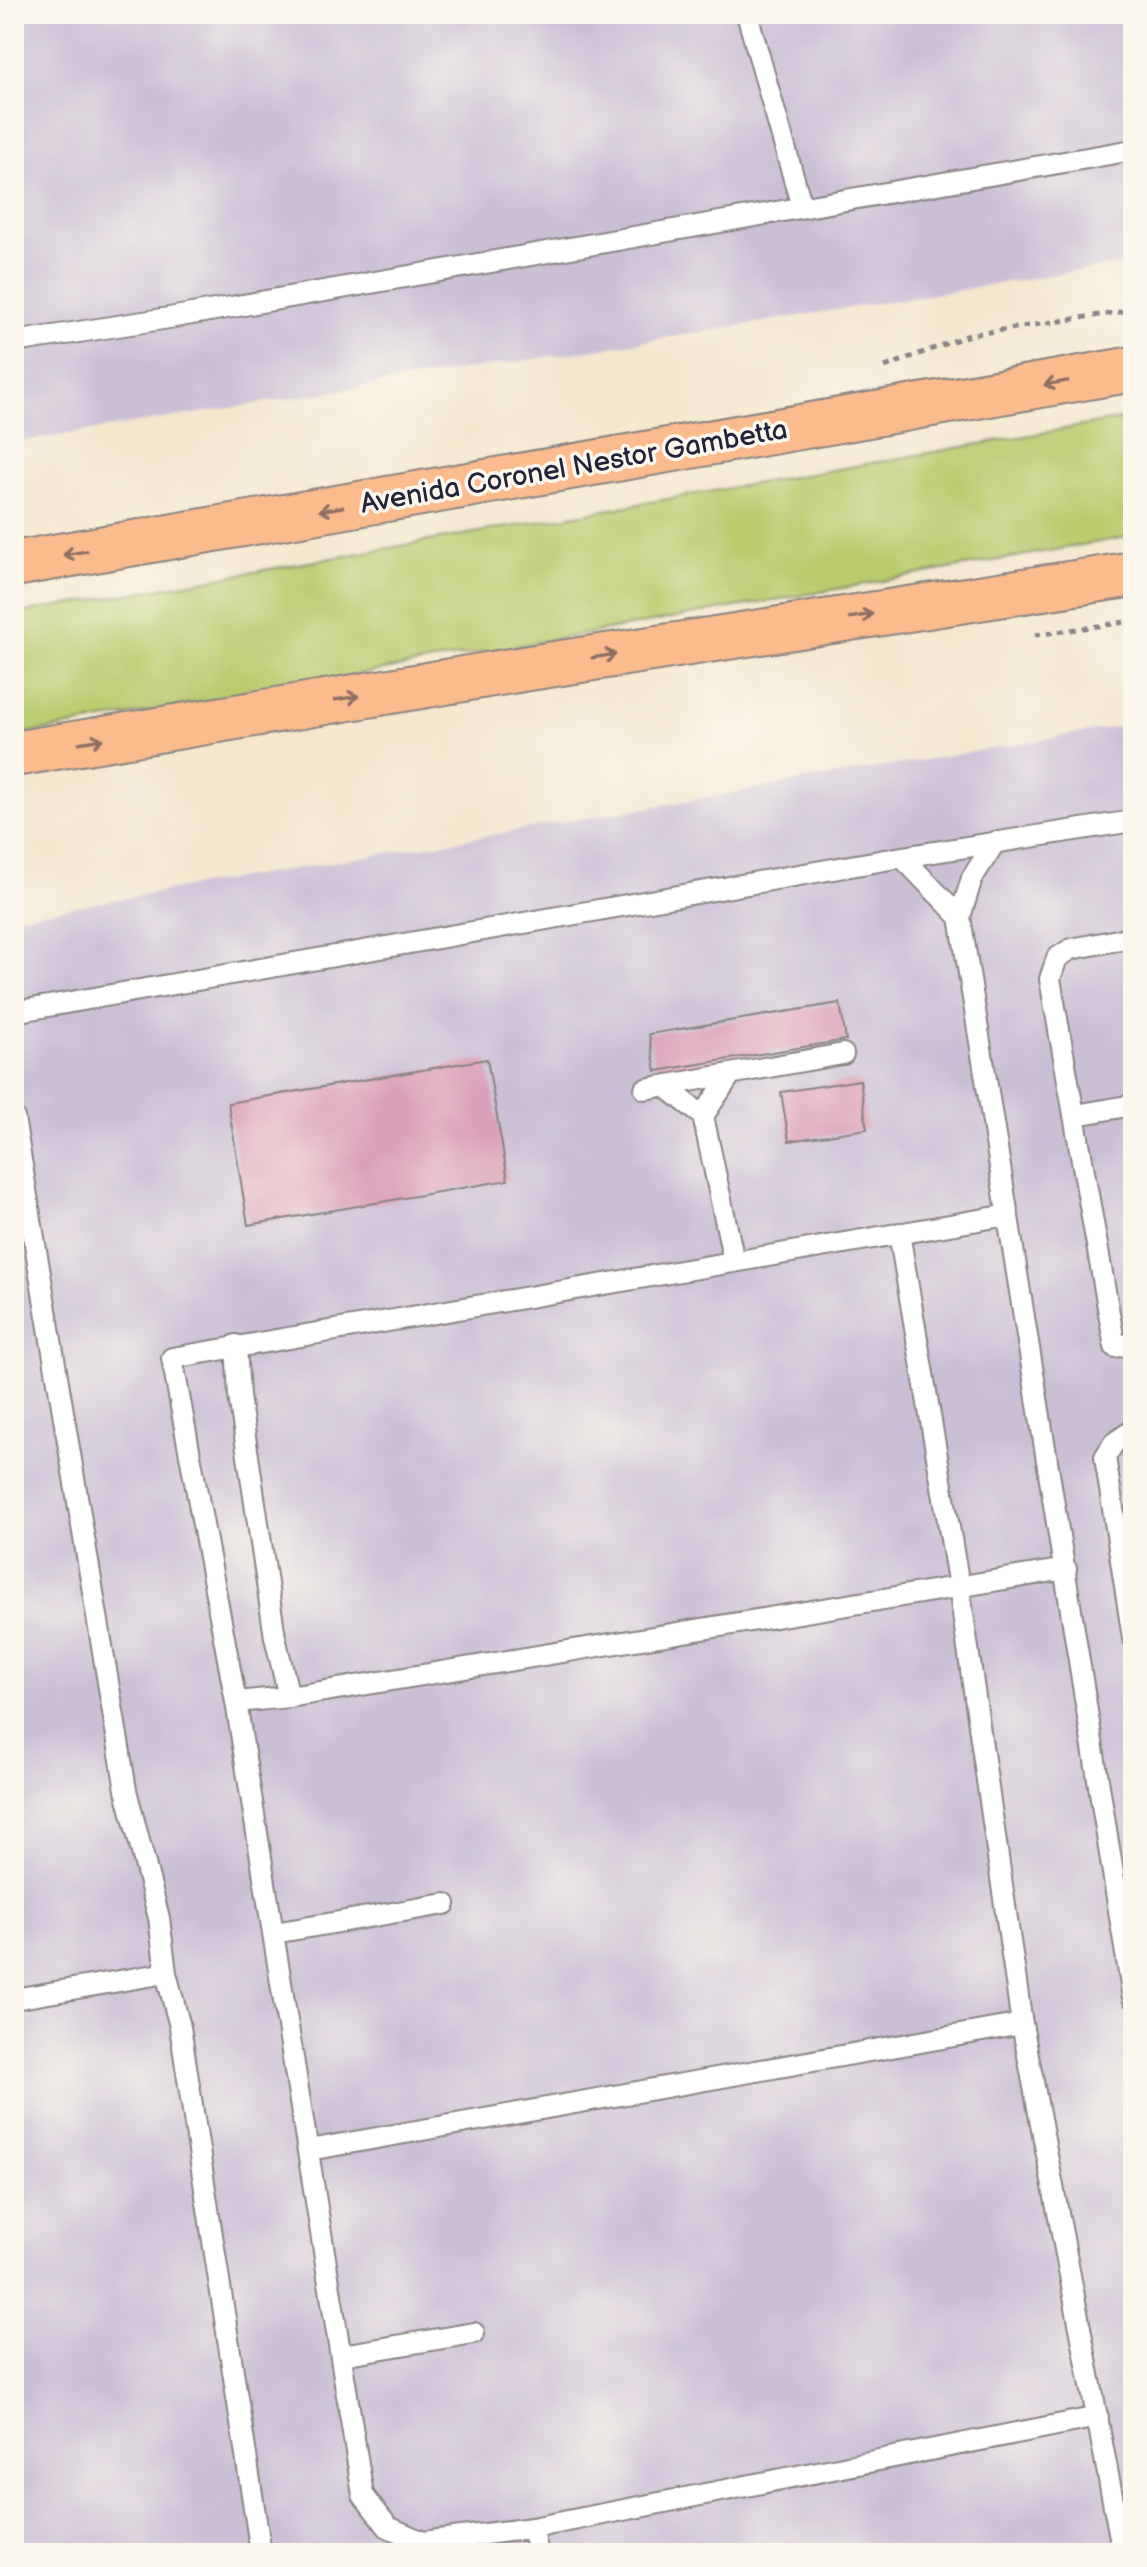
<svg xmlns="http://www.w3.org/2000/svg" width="1147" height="2567" viewBox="0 0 1147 2567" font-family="'Balsamiq Sans',sans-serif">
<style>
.industrial{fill:#cbbfd6}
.green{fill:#bacb6d;stroke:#6e7654;stroke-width:2}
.building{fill:#dba0b9}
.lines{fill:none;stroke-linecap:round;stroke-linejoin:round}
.service-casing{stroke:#8a8484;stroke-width:24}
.trunk-casing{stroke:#8a8484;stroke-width:48}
.path{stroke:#8a8484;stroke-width:5;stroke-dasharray:6 6;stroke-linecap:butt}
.service{stroke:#fff;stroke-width:20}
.trunk{stroke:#fbbb8d;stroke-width:44}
.oneway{stroke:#8e6e64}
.labels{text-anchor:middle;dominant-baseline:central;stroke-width:7;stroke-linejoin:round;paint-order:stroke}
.street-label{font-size:28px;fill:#22223b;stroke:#fbf7ec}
</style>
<rect width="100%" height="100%" fill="#fbf7ec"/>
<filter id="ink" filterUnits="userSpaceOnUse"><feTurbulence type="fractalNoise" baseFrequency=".0125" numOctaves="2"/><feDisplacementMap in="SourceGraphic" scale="16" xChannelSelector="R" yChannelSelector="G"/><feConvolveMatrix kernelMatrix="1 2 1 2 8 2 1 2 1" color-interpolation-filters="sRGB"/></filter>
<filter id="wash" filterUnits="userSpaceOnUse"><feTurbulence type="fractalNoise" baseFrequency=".006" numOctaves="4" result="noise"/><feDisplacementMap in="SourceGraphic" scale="32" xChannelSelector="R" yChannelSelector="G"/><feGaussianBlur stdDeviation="1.8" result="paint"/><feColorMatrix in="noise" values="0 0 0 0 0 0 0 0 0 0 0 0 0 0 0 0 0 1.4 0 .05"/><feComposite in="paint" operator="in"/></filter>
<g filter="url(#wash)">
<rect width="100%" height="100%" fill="#f3e7ce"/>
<path class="industrial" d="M14,14H1133V262L14,443Z
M1133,724V2553H14V917Z"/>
<path class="green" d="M1133,417V536L14,736V614Z"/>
<g id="blocks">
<path class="building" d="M840,1003L846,1040L656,1071L649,1034Z
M487,1059L508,1180L248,1225L228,1103Z
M860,1080L867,1129L789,1141L781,1092Z"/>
</g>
</g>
<g filter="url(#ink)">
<use href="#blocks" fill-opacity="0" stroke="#8a8484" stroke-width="2"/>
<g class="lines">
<g class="service-casing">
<path id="service" d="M747,14L802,207
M14,342L169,318L1133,150
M995,842L972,878L960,917L1133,1998
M902,857L960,917
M1133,937L1071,949L1057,958L1050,979L1115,1347L1133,1343
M14,1012L902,857L1133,821
M665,1086L703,1116L734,1261
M645,1089L843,1054
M1076,1115L1133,1105
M703,1116L731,1074
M14,1118L126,1790L159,1918L166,1973L180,2027L261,2553
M1008,1215L172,1358L236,1702L363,2495L388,2527L423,2542L532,2528L1098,2417
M899,1233L959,1586L1022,2024L1123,2553
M236,1345L239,1396L275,1637L289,1697
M1133,1430L1114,1443L1105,1457L1133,1638
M236,1702L289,1697L1066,1569
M274,1933L445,1904
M14,1999L166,1973
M309,2150L1022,2024
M342,2355L474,2333
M532,2528L538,2553"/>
</g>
<g class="trunk-casing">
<path id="trunk" d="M14,564L1133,369
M14,754L529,668L1133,574"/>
</g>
<path class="path" d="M885,367L969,335L1133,310
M1035,635L1133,621"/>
<use href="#service" class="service"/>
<use href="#trunk" class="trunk"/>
</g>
<defs><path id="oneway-shaft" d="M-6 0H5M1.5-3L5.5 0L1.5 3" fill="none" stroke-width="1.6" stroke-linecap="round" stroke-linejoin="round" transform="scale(2)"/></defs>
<g class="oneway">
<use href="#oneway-shaft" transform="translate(1056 383) rotate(170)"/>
<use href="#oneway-shaft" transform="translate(331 509) rotate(170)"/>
<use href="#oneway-shaft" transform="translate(75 553) rotate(170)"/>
<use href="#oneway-shaft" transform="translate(861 616) rotate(-9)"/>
<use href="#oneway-shaft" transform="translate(604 656) rotate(-9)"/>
<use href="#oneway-shaft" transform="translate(347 698) rotate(-9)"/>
<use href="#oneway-shaft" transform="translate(91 741) rotate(-9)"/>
</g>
</g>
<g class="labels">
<g class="street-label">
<text transform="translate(574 467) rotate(-10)">Avenida Coronel Nestor Gambetta</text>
</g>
</g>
<rect width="1147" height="2567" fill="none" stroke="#fbf7ec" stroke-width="48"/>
</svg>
